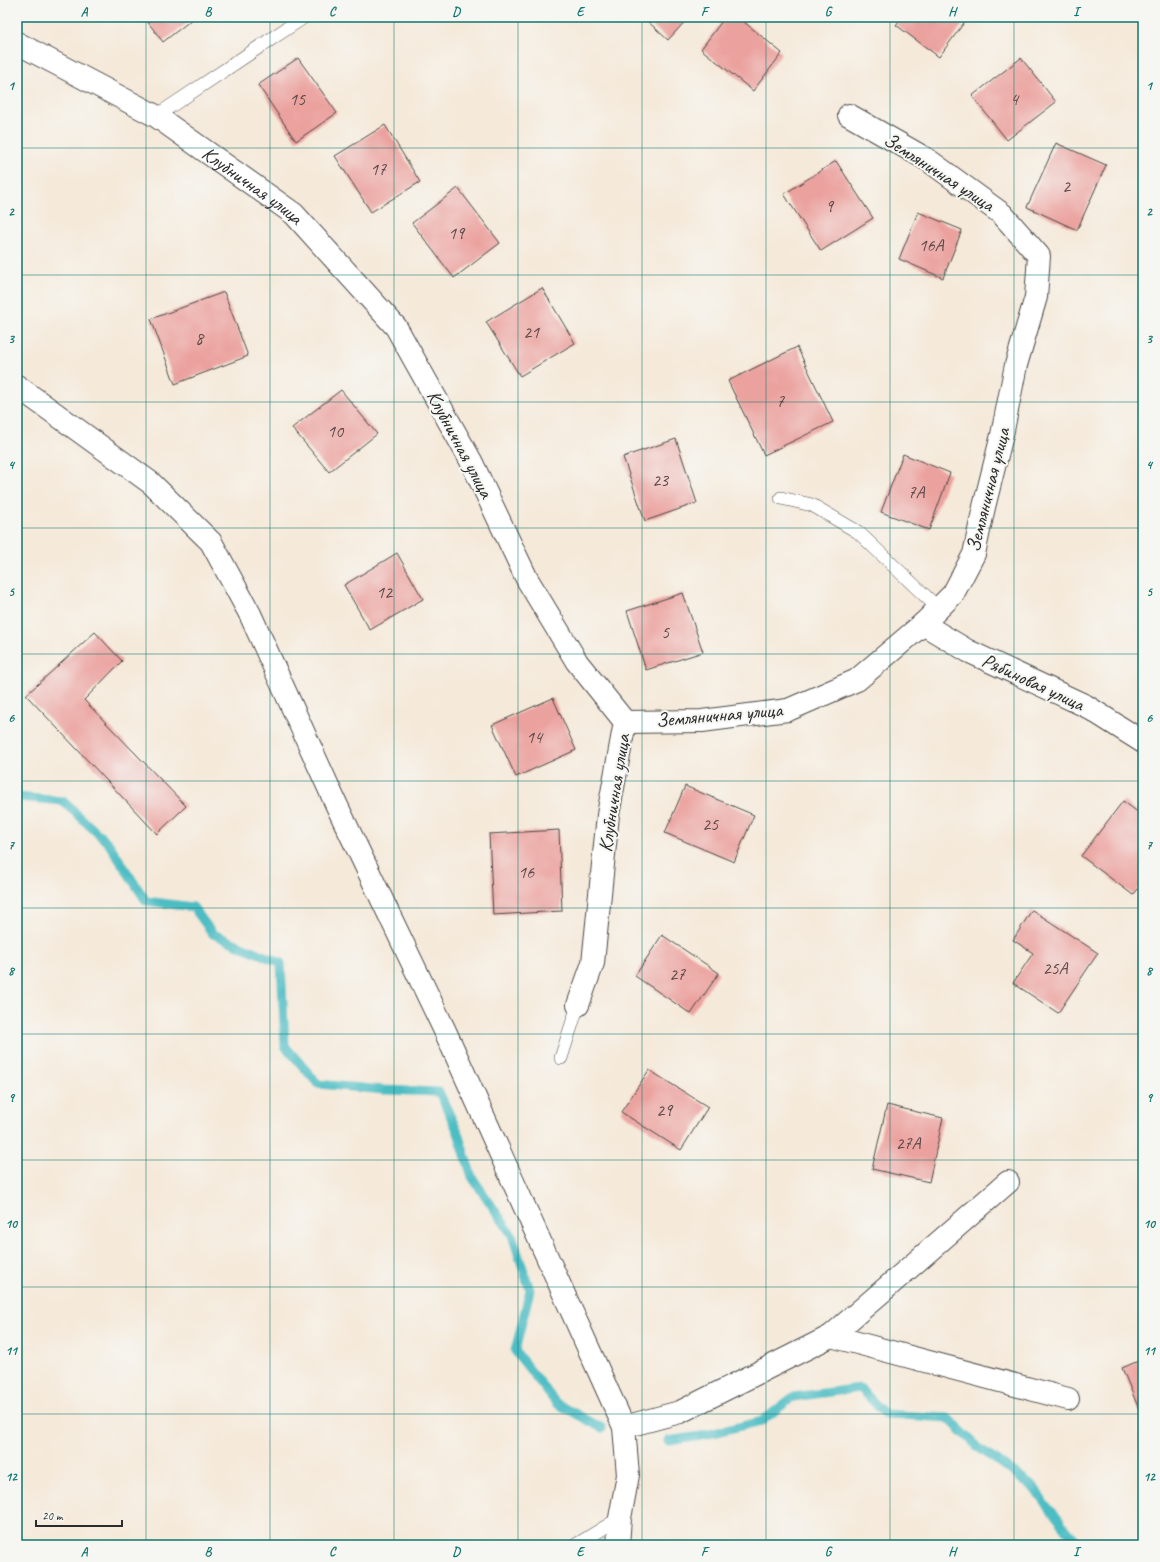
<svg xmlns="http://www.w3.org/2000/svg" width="1160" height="1562" viewBox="0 0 1160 1562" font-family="Caveat,sans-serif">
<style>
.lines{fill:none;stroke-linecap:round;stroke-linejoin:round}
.stream{stroke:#4ebdc4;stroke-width:9}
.building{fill:#eba19e}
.service-casing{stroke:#494845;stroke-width:14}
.minor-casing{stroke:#494845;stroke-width:24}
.service{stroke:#fff;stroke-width:13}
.minor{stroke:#fff;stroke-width:22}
.grid{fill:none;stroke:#0f766e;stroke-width:1;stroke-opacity:0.55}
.labels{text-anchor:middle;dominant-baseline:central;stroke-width:4;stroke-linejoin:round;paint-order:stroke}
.number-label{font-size:18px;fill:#5b4848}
.street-label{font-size:20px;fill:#2b2b2b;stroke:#f6f6f2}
.neatline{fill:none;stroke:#0f766e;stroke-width:1.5}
.grid-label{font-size:13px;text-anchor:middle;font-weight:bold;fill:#0f766e}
</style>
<rect width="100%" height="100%" fill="#f6f6f2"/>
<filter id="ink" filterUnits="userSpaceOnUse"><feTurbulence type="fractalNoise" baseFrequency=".025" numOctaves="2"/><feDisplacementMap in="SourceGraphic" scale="8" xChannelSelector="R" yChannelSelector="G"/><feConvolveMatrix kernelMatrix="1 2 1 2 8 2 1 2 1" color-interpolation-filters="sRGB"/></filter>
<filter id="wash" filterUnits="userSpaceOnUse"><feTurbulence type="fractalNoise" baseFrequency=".012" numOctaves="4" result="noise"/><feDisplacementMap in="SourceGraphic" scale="16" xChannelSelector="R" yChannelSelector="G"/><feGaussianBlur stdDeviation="0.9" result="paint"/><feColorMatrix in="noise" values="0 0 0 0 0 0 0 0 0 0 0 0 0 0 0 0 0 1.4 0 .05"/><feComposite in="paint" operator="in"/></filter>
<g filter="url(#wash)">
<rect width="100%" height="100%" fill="#f5e9d9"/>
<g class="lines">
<path class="stream" d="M17,797L63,801L109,844L146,901L193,907L213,934L281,963L285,1046L318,1084L384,1090L439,1092L457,1130L472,1177L512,1235L530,1290L515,1351L556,1403L602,1428
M668,1441L701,1436L762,1421L793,1397L860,1388L885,1414L948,1418L979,1448L1031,1485L1079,1545"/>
</g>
<g id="blocks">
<path class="building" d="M144,17H195L163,42Z
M643,17H689L668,40Z
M725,17H738L782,53L753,91L701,49Z
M902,17H961L966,20L939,57L896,25Z
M298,58L337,113L296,141L258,85Z
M1021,58L1056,102L1007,140L972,96Z
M385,125L420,182L371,212L335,156Z
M1056,143L1106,165L1077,230L1027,207Z
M836,161L873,218L821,251L784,194Z
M458,188L500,243L454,278L412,223Z
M918,212L962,230L943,278L899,259Z
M542,288L575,343L520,376L486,322Z
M224,292L248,356L175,384L151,319Z
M797,347L833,422L764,455L728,381Z
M341,390L377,434L329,472L292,428Z
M676,439L697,503L645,521L623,457Z
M903,454L950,473L929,530L881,512Z
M397,553L423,599L370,630L344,585Z
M683,593L703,652L646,670L627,611Z
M95,632L122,661L84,700L186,806L157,834L26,695Z
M553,698L576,750L516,777L492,725Z
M685,786L754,815L734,862L665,833Z
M1123,801L1143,816V883L1133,895L1081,856Z
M559,830L562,911L493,915L489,834Z
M1032,910L1098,953L1058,1013L1013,983L1033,953L1013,940Z
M662,935L719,973L691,1014L635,976Z
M649,1070L708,1107L681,1150L621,1112Z
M887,1105L943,1118L929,1182L872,1169Z
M1143,1359V1419L1122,1368Z"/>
</g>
</g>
<g filter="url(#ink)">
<use href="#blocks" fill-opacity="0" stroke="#494845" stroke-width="1"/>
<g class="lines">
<g class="service-casing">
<path id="service" d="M156,116L304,17
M781,498L812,505L858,532L938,608
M561,1058L578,1005
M576,1545L620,1518"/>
</g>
<g class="minor-casing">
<g id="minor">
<path id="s1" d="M17,43L156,116L294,214L396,327L471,461L527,579L577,662L625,722L608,815L593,963L578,1005"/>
<path d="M17,386L151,483L211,542L250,614L337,806L445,1031L624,1427L628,1475L620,1518L618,1545"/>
<path d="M923,624L968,651L1086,706L1143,742"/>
<path d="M625,722L702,721L788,710L857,680L923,624L953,594L974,554L984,507L1002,435L1016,365L1036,297L1039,256L1002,214L928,160L849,115"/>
<path d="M831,1336L1068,1399"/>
<path d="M624,1427L680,1412L831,1336L1008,1182"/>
</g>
</g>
<use href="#service" class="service"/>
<use href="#minor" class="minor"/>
</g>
</g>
<path class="grid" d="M146,17V1545M270,17V1545M394,17V1545M518,17V1545M642,17V1545M766,17V1545M890,17V1545M1014,17V1545M17,148H1143M17,275H1143M17,402H1143M17,528H1143M17,654H1143M17,781H1143M17,908H1143M17,1034H1143M17,1160H1143M17,1287H1143M17,1414H1143"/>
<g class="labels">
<g class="number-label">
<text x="297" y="99">15</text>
<text x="1014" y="99">4</text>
<text x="378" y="169">17</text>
<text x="1066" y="186">2</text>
<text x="829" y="206">9</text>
<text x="456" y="233">19</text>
<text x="931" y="245">16А</text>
<text x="531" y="332">21</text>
<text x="199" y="338">8</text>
<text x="780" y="401">7</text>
<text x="335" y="431">10</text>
<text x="660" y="480">23</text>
<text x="916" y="492">7А</text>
<text x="384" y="592">12</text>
<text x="665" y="632">5</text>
<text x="534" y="737">14</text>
<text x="710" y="824">25</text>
<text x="526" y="872">16</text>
<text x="1055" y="968">25А</text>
<text x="677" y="974">27</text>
<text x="664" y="1110">29</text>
<text x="908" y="1143">27А</text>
</g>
<g class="street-label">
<text transform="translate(939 172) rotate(33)">Земляничная улица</text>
<text stroke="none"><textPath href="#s1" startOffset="276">Клубничная улица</textPath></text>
<text transform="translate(460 444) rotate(62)">Клубничная улица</text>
<text transform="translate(988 490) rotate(-76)">Земляничная улица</text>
<text transform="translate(1033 682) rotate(25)">Рябиновая улица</text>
<text transform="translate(719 715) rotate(-5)">Земляничная улица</text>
<text transform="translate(614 793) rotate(-81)">Клубничная улица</text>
</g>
</g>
<rect width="1160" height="1562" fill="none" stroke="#f6f6f2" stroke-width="44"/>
<path d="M36 1520v6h86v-6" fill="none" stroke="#2b2b2b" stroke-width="2"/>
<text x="42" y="1520" font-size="12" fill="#2b2b2b" stroke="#f6f6f2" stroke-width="3" paint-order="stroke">20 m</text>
<rect x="22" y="22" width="1116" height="1518" class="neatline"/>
<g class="grid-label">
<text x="84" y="16">A</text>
<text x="208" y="16">B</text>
<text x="332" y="16">C</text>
<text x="456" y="16">D</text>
<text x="580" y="16">E</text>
<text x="704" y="16">F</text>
<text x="828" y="16">G</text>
<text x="952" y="16">H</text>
<text x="1076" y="16">I</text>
<text x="11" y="90">1</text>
<text x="1149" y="90">1</text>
<text x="11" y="216">2</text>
<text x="1149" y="216">2</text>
<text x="11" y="343">3</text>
<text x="1149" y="343">3</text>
<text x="11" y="469">4</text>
<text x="1149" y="469">4</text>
<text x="11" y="596">5</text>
<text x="1149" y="596">5</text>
<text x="11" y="722">6</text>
<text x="1149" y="722">6</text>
<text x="11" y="849">7</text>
<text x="1149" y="849">7</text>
<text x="11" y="975">8</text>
<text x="1149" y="975">8</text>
<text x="11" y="1102">9</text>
<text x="1149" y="1102">9</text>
<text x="11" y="1228">10</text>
<text x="1149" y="1228">10</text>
<text x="11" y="1355">11</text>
<text x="1149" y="1355">11</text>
<text x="11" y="1481">12</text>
<text x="1149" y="1481">12</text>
<text x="84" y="1556">A</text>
<text x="208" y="1556">B</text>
<text x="332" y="1556">C</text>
<text x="456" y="1556">D</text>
<text x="580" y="1556">E</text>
<text x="704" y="1556">F</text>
<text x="828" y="1556">G</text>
<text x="952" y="1556">H</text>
<text x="1076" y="1556">I</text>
</g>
</svg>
